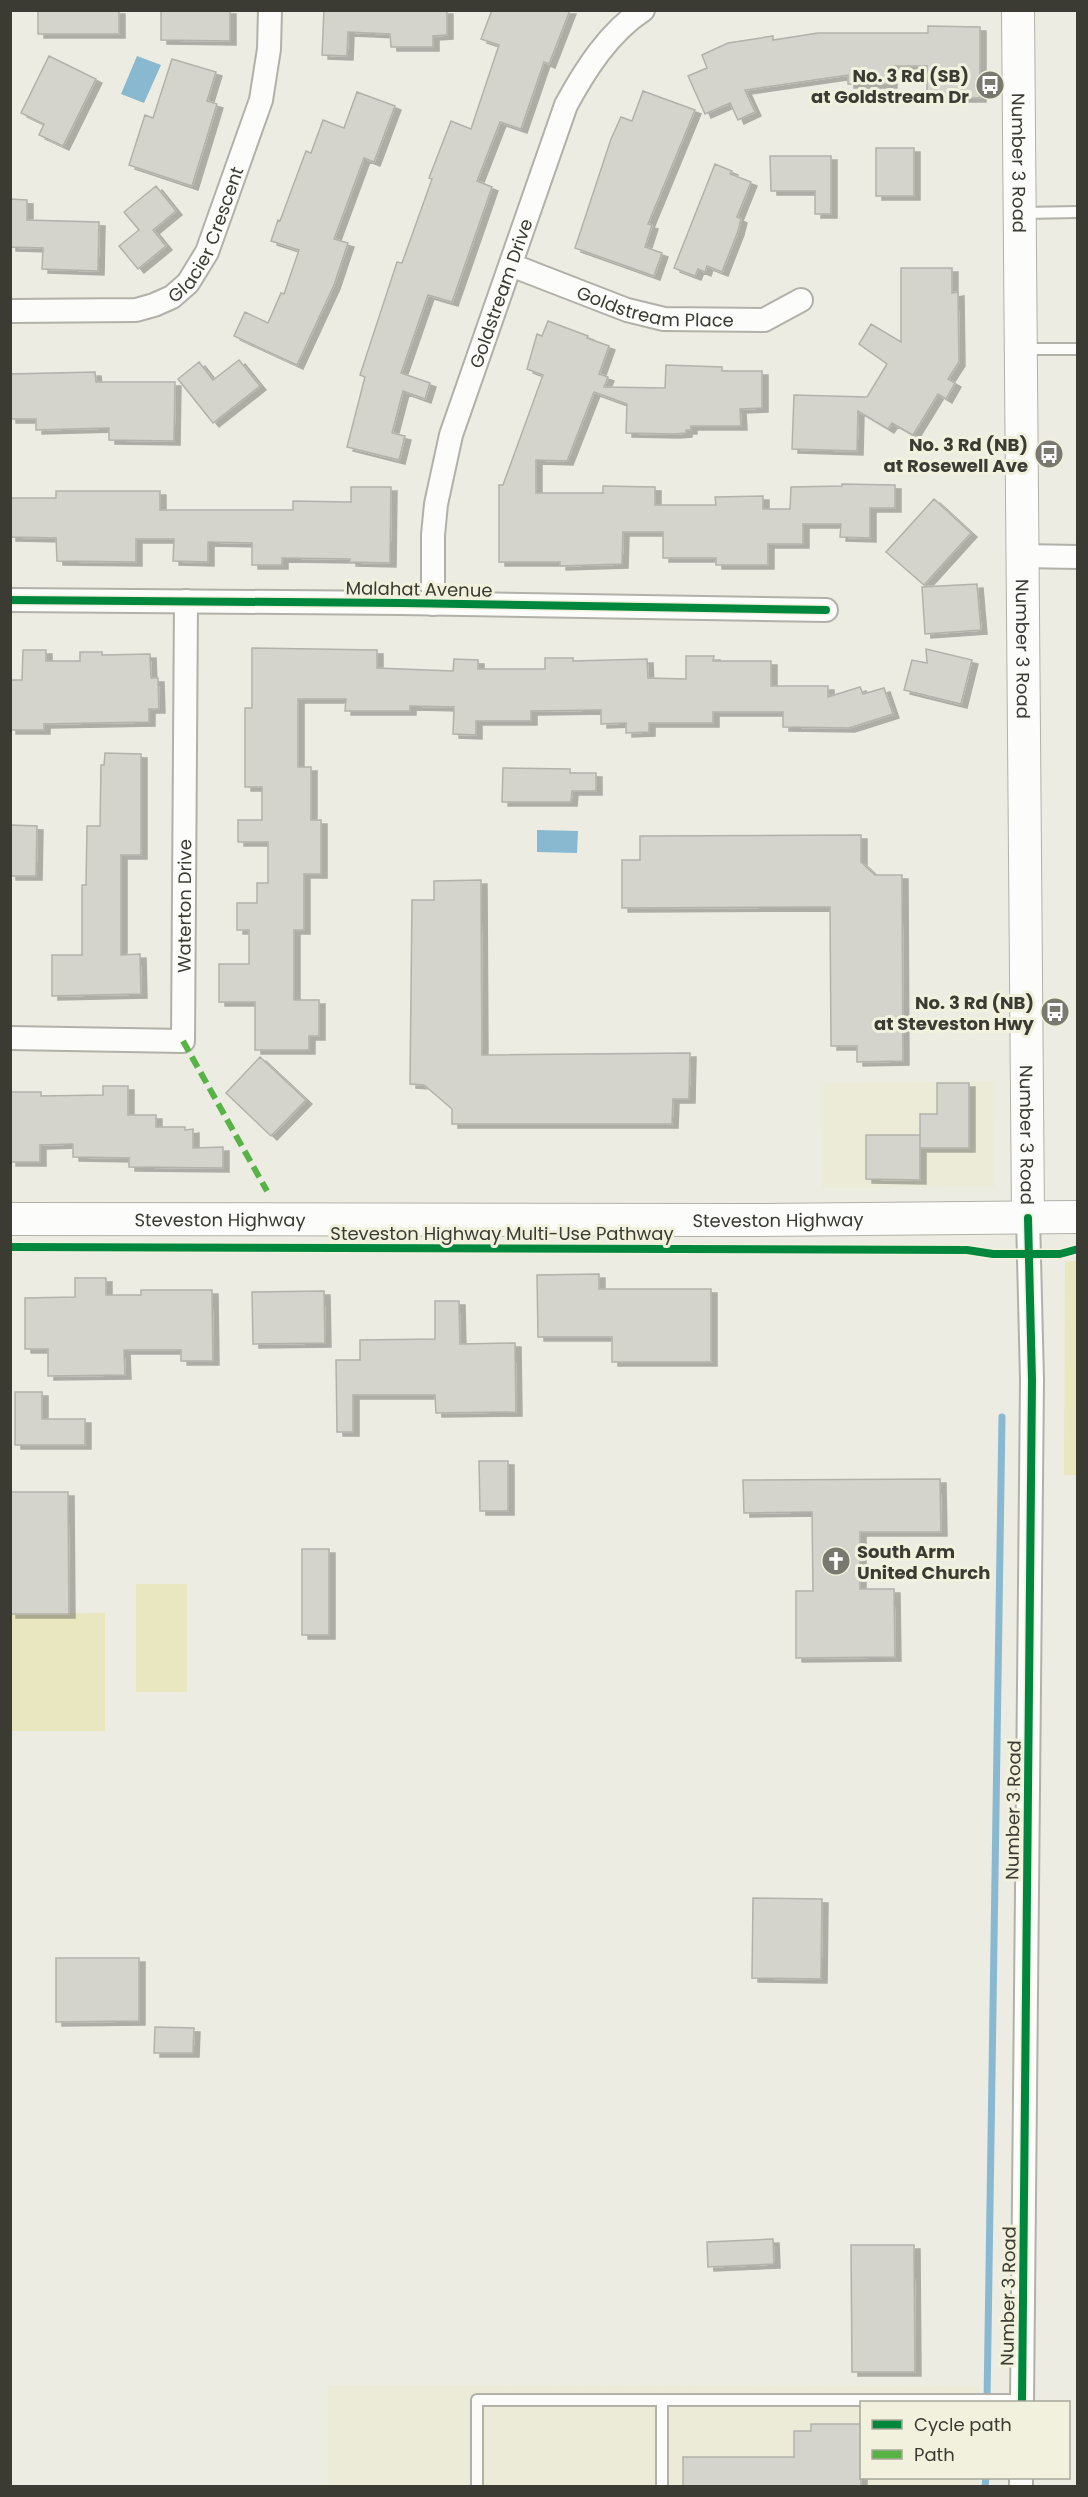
<svg xmlns="http://www.w3.org/2000/svg" width="1088" height="2497" viewBox="0 0 1088 2497" font-family="Poppins,sans-serif">
<style>
.built{fill:#ebebd7}
.green{fill:#e8e7c0}
.water{fill:#89b8d1}
.lines{fill:none;stroke-linecap:round;stroke-linejoin:round}
.stream{stroke:#89b8d1;stroke-width:7}
.building{fill:#d4d4cc;stroke:#b2b2aa;stroke-width:1.5;filter:url(#shadow)}
.lane-casing{stroke:#b1b1a9;stroke-width:14}
.street-casing{stroke:#b1b1a9;stroke-width:26}
.secondary-casing{stroke:#b1b1a9;stroke-width:34}
.lane{stroke:#fcfcfb;stroke-width:10}
.street{stroke:#fcfcfb;stroke-width:22}
.secondary{stroke:#fcfcfb;stroke-width:32}
.quiet{stroke:#57b346;stroke-width:6;stroke-dasharray:12 6;stroke-linecap:butt}
.cycleway-casing{stroke:#f1f1dd;stroke-width:11}
.cycleway{stroke:#00873e;stroke-width:8}
.labels{text-anchor:middle;dominant-baseline:central;stroke-width:6;stroke-linejoin:round;paint-order:stroke}
.poi-label{font-size:18px;font-weight:bold;fill:#3b3b33;stroke:#f1f1dd;text-anchor:end}
.street-label{font-size:18px;fill:#3b3b33;stroke:#f1f1dd}
</style>
<defs>
<filter id="shadow"><feDropShadow dx="6" dy="4" stdDeviation="0" flood-color="#0004"/></filter>
</defs>
<rect width="100%" height="100%" fill="#ecece2"/>
<path class="built" d="M993,1081L994,1187L822,1188L823,1083Z
M328,2385L978,2386V2402H862V2478H978V2486H328Z"/>
<path class="green" d="M1065,1261H1077V1475H1064Z
M136,1584H187V1692H136Z
M105,1613V1731H11L10,1614Z"/>
<path class="water" d="M137,56L161,65L144,103L121,94Z
M537,830L578,831L577,853L537,852Z"/>
<g class="lines">
<path class="stream" d="M987,2402L1002,1417
M985,2486L986,2478"/>
</g>
<path class="building" d="M38,10H119V34H38Z
M161,10H230V41L161,40Z
M324,10H447V35L433,36V47H391L390,34L348,32L347,56L322,55Z
M492,10H570L549,64L544,62L521,129L500,122L477,181L492,187L452,302L428,295L401,373L430,383L425,399L403,391L392,433L405,436L399,460L347,447L365,377L360,375L397,262L402,263L432,179L429,178L451,121L471,129L499,45L481,39Z
M928,26L980,27V98H927V66H891V84H848V75L745,90L755,112L738,120L730,103L705,114L688,76L707,68L702,55L728,43L773,36V40L818,33H928Z
M49,56L96,79L63,146L39,135L44,124L21,113Z
M172,59L216,72L207,101L217,104L192,186L129,165L145,115L153,118Z
M643,91L695,110L648,224L652,225L645,247L662,253L654,276L575,248L611,139L621,117L632,121Z
M357,92L395,106L374,162L364,158L334,239L348,243L334,285L297,365L234,336L245,312L268,323L281,293L284,294L299,250L271,241L278,220L280,221L306,151L311,153L323,120L344,128Z
M876,148H914V196H876Z
M770,156H831V214H815V191H771Z
M715,164L732,171L730,174L751,182L737,217L741,219L738,231L722,272L707,266L705,272L698,269L695,276L674,268Z
M156,186L176,211L153,230L166,246L138,269L119,246L139,230L124,212Z
M10,199L27,200V220L99,222L98,271L42,269L43,248L10,247Z
M901,268H952V293L958,292L959,362L948,379L955,383L946,399L938,394L913,435L892,423L888,429L858,411L857,451L792,449L794,395L867,397L887,364L859,344L871,324L901,342Z
M548,321L588,336L587,338L609,346L599,374L608,377L604,387L665,388L666,365L722,367V371H762V408L740,409L741,426H691V430H686V433L673,434L626,433L627,404L594,392L567,461L536,460V493H603V486L655,487V505H716L715,497L763,496V509H790L791,487L842,486V484L895,485V508H870V538L840,537L841,524H803V544H768V565H716V558H663V532H623L622,564L560,566V562H499V485H503L543,375L527,369L537,334L542,336Z
M239,360L260,386L213,423L178,379L199,362L213,380Z
M95,372L96,382H175L174,441L109,440V428L36,430V419H10V374Z
M351,487H391L390,563L350,562V559L282,558V565H252V543L208,542V562L173,561L174,539H136V562L57,561L56,538L10,537V498H56V491H160V510H293V501L351,502Z
M934,499L971,533L924,585L886,552Z
M977,584L981,630L925,634L922,587Z
M252,648L377,650V668L453,671L454,659L478,660V669H545V658H573V661L647,659L648,678L686,679V656H714L713,661H771V686H828V697L860,687L863,694L884,688L893,714L849,728L783,727V712H713V723H649V732L626,733V723L601,724V710L531,711V721H476V735L453,734L454,707L410,706V711H345L346,699H298V767H311V820H321V874H304V930H294V1000H319V1036H309V1050H255V1002H219V964H249V930H237V903H257V883H268V842H238V820H262V787H245V708H252Z
M926,649L972,660L961,704L904,690L912,660L927,663Z
M23,650H46V661H80V652H102V655L150,654L151,678H158L159,709H149V722L44,724V730H10V680H22Z
M105,753L141,754V855H121V955L140,954L141,994L52,996V955H82V885H86L87,826H100L101,765H104Z
M503,768L570,769V773H596V791H572L571,802H502Z
M10,825L37,826L36,876H10Z
M861,835V862L875,875H902L903,1061L857,1062V1046H831L830,907L622,908V860H640V836Z
M481,880L482,1055L690,1053L689,1099H673L672,1124H452V1109L424,1085L410,1084L412,900H434V881Z
M260,1057L306,1100L271,1136L226,1093Z
M937,1083H969V1148H920V1114H937Z
M103,1086H128V1115H156V1127H185V1130L193,1129V1148L223,1147V1168L129,1167V1158L73,1157V1144L40,1145V1162H10V1092H41V1096L103,1095Z
M866,1135H920V1180L866,1179Z
M599,1274V1289H711V1362H612V1337H538L537,1275Z
M75,1278H106V1295H141V1290H212L213,1361H181V1350H124L125,1375L48,1376V1349H25V1298L75,1297Z
M324,1291L325,1343L253,1344L252,1292Z
M435,1301H459L460,1344L515,1343L516,1412L436,1413L435,1395H353V1432H337L336,1360H360V1340L435,1339Z
M15,1392H42V1419H85V1445H15Z
M479,1461H508V1511H480Z
M940,1479L941,1532H860V1589H894L895,1657L796,1658V1591H813L812,1512L744,1513L743,1480Z
M10,1492H68L69,1614H10Z
M302,1549H329V1635H302Z
M753,1898L822,1899L821,1979L752,1978Z
M56,1958H139V2021L56,2022Z
M155,2027L194,2028L193,2053H154Z
M773,2239L774,2264L708,2267L707,2242Z
M851,2245H914L915,2372H852Z
M811,2424H861V2487H683V2457H794V2431H811Z"/>
<g class="lines">
<g class="lane-casing">
<path id="lane" d="M1022,213L1078,212
M1022,349H1078
M662,2400V2486
M477,2486V2400H1022"/>
</g>
<g class="street-casing">
<g id="street">
<path id="s1" d="M511,265L627,310L664,319L764,320L801,300"/>
<path id="s2" d="M10,311L136,310L154,305L172,297L188,283L207,252L261,100L269,49L270,10"/>
<path d="M1022,556L1078,557"/>
<path d="M10,600L401,603L826,610"/>
<path id="s3" d="M433,604V535L436,504L451,435L566,105C585,70 609,32 643,10"/>
<path id="s4" d="M10,1038L183,1041L186,601"/>
<path d="M1022,2402L1032,1380L1028,1218"/>
<path d="M1021,2486V2478"/>
</g>
</g>
<g class="secondary-casing">
<g id="secondary">
<path id="s5" d="M1018,10L1028,1218"/>
<path id="s6" d="M10,1219L753,1220L1078,1217"/>
</g>
</g>
<use href="#lane" class="lane"/>
<use href="#street" class="street"/>
<use href="#secondary" class="secondary"/>
<path class="quiet" d="M183,1041L267,1191"/>
<g class="cycleway-casing">
<path id="cycleway" d="M10,600L401,603L826,610
M10,1247L967,1250L993,1254H1060L1078,1249
M1022,2402L1032,1380L1028,1218"/>
</g>
<use href="#cycleway" class="cycleway"/>
</g>
<defs>
<g id="bus-disc" transform="scale(1.5)"><circle r="9.5" fill="#797970" stroke="#f1f1dd"/><path d="M-5-6H5V4H4V6H2V4H-2V6H-4V4H-5ZM-3.5-4V0h7V-4ZM-3.5 1.2v1.5H-2V1.2ZM2 1.2v1.5H3.5V1.2Z" fill="#fff"/></g>
<g id="church-disc" transform="scale(1.5)"><circle r="9.5" fill="#797970" stroke="#f1f1dd"/><path d="M-1.2-6h2.4v3.5h3.3v2.4h-3.3V6h-2.4V-.1h-3.3v-2.4h3.3Z" fill="#fff"/></g>
</defs>
<g fill-rule="evenodd">
<use href="#bus-disc" x="990" y="85"/>
<use href="#bus-disc" x="1049" y="454"/>
<use href="#bus-disc" x="1055" y="1012"/>
<use href="#church-disc" x="836" y="1561"/>
</g>
<g class="labels">
<g class="poi-label">
<text x="969" y="75">No. 3 Rd (SB)<tspan x="969" dy="21">at Goldstream Dr</tspan></text>
<text x="1028" y="444">No. 3 Rd (NB)<tspan x="1028" dy="21">at Rosewell Ave</tspan></text>
<text x="1034" y="1002">No. 3 Rd (NB)<tspan x="1034" dy="21">at Steveston Hwy</tspan></text>
<text x="857" y="1551" text-anchor="start">South Arm<tspan x="857" dy="21">United Church</tspan></text>
</g>
<g class="street-label">
<text stroke="none"><textPath href="#s5" startOffset="153">Number 3 Road</textPath></text>
<text stroke="none"><textPath href="#s2" startOffset="237">Glacier Crescent</textPath></text>
<text stroke="none"><textPath href="#s3" startOffset="321">Goldstream Drive</textPath></text>
<text stroke="none"><textPath href="#s1" startOffset="152">Goldstream Place</textPath></text>
<text transform="translate(419 589) rotate(1)">Malahat Avenue</text>
<text stroke="none"><textPath href="#s5" startOffset="639">Number 3 Road</textPath></text>
<text stroke="none"><textPath href="#s4" startOffset="308">Waterton Drive</textPath></text>
<text stroke="none"><textPath href="#s5" startOffset="1125">Number 3 Road</textPath></text>
<text stroke="none"><textPath href="#s6" startOffset="210">Steveston Highway</textPath></text>
<text stroke="none"><textPath href="#s6" startOffset="768">Steveston Highway</textPath></text>
<text x="502" y="1233">Steveston Highway Multi-Use Pathway</text>
<text transform="translate(1013 1810) rotate(-89)">Number 3 Road</text>
<text transform="translate(1008 2296) rotate(-89)">Number 3 Road</text>
</g>
</g>
<rect width="1088" height="2497" fill="none" stroke="#3b3b33" stroke-width="24"/>
<rect x="860" y="2401" width="210" height="78" fill="#f1f1dd" stroke="#a8a899" stroke-width="1.5"/>
<rect x="872" y="2420" width="30" height="9" fill="#00873e" stroke="#a8a899" stroke-width="1.5"/>
<text x="914" y="2431" font-size="18" fill="#3b3b33">Cycle path</text>
<rect x="872" y="2450" width="30" height="9" fill="#57b346" stroke="#a8a899" stroke-width="1.5"/>
<text x="914" y="2461" font-size="18" fill="#3b3b33">Path</text>
</svg>
